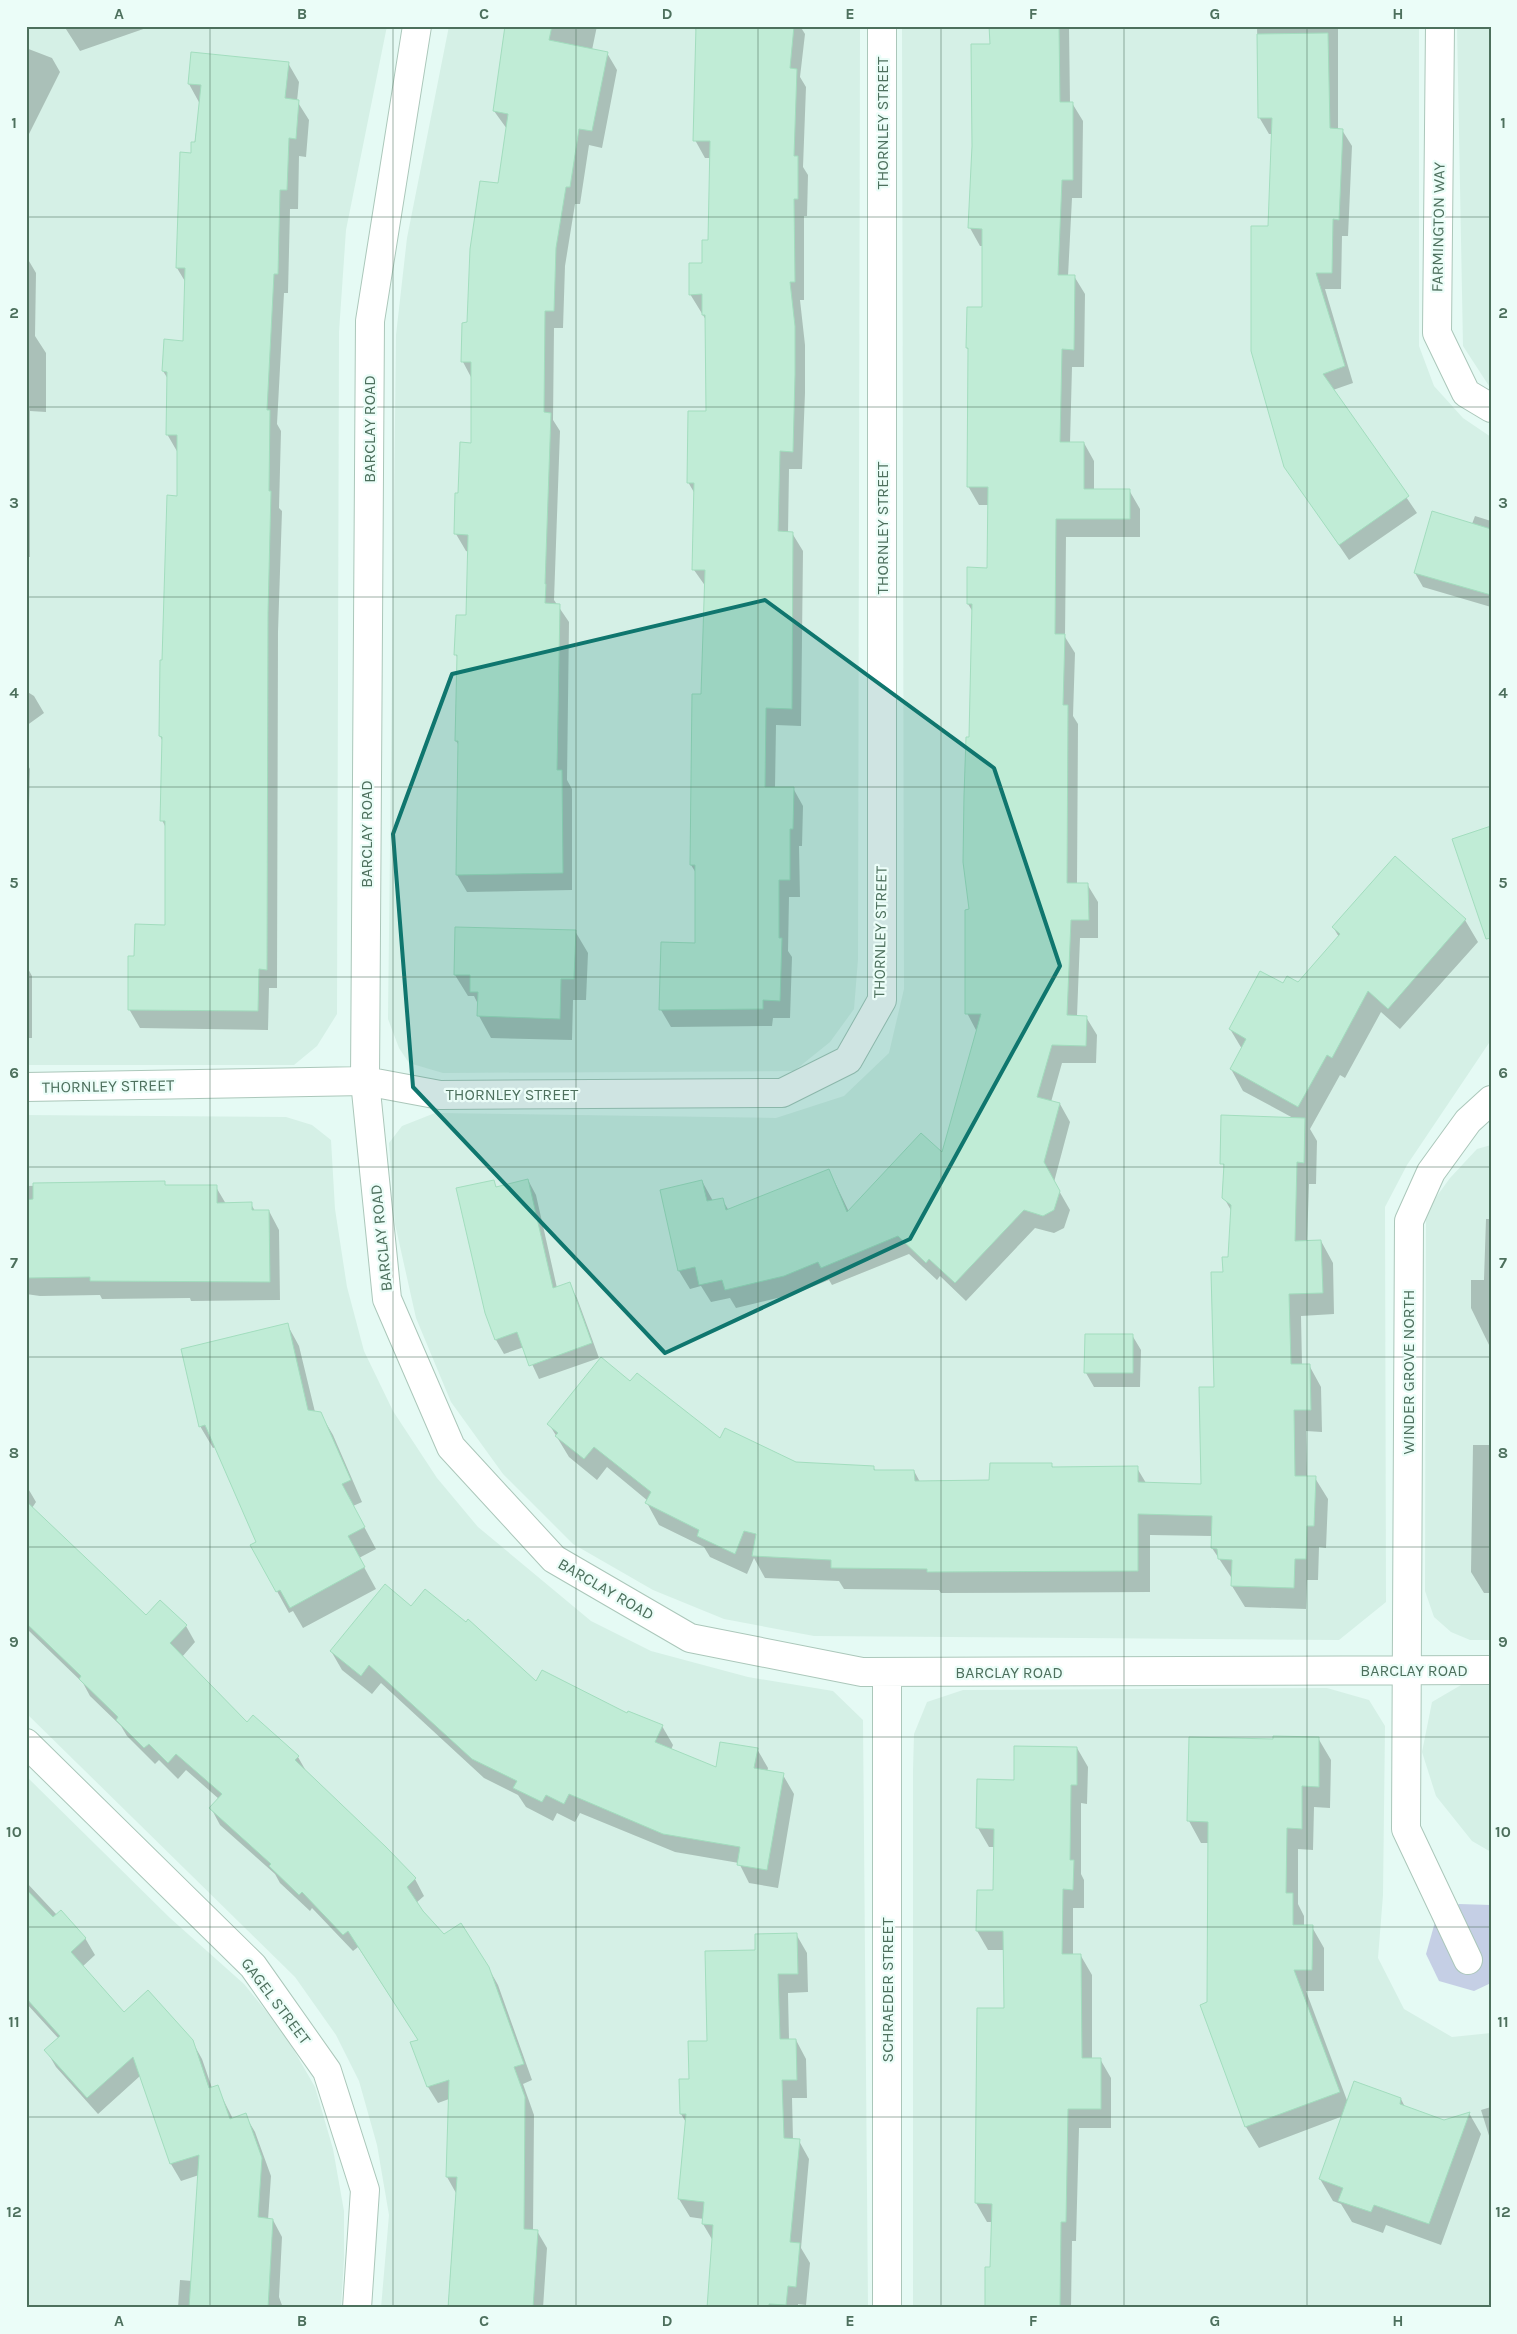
<svg xmlns="http://www.w3.org/2000/svg" width="1517" height="2334" viewBox="0 0 1517 2334" font-family="Karla,sans-serif">
<style>
.residential{fill:#d5f0e6}
.green{fill:#c5cfe5}
.shadow{fill:#0003}
.building{fill:#c0ecd6;stroke:#a2ddbe}
.lines{fill:none;stroke-linecap:round;stroke-linejoin:round}
.street-casing{stroke:#abc7ba;stroke-width:30}
.street{stroke:#fff;stroke-width:28}
.marked{fill:#0f766e;fill-opacity:0.2;stroke:#0f766e;stroke-width:4;stroke-linejoin:round}
.grid{fill:none;stroke:#4d705d;stroke-width:1;stroke-opacity:0.55}
.labels{text-anchor:middle;dominant-baseline:central;stroke-width:4.5;stroke-linejoin:round;paint-order:stroke}
.street-label{font-size:16px;fill:#4d705d;stroke:#ebfdf8}
.neatline{fill:none;stroke:#4d705d;stroke-width:2}
.grid-label{font-size:16px;text-anchor:middle;font-weight:bold;fill:#4d705d}
</style>
<rect width="100%" height="100%" fill="#e5faf4"/>
<path class="residential" d="M26,26H387L346,230L339,332L337,1014L317,1046L294,1065H26Z
M449,26H860L858,959L854,1009L830,1042L794,1071L443,1073L409,1063L399,1048L388,1019L396,335L407,238Z
M902,26H1419V346L1434,386L1463,418L1491,437V1040L1407,1165L1385,1207L1386,1602L1339,1640L814,1636L724,1619L653,1590L573,1544L503,1474L451,1402L416,1318L395,1224L389,1143L402,1126L435,1113L776,1118L844,1096L889,1053L904,989Z
M1457,26H1491V389L1463,346Z
M26,1115L286,1117L312,1125L331,1140L335,1209L347,1287L364,1351L393,1411L437,1478L478,1527L591,1621L651,1651L748,1677L833,1691L863,1720L868,2308H381L389,2215L377,2145L359,2081L336,2035L295,1977L26,1713Z
M1491,1145V1640H1470L1451,1632L1434,1617L1425,1591L1426,1211L1450,1178L1477,1149Z
M1461,1685H1491V1852L1472,1841L1436,1796L1422,1752L1432,1702Z
M1327,1688L1369,1700L1385,1726L1383,1895L1378,1958L1404,2009L1452,2037L1491,2033V2308H913V1770L914,1734L927,1702L963,1690Z
M26,1776L170,1918L244,1984L284,2033L315,2087L333,2149L344,2211V2259L341,2308H26Z"/>
<path class="green" d="M1459,1904L1491,1905V1983L1474,1991L1439,1981L1426,1954L1435,1922Z"/>
<path class="shadow" d="M64,26H152L80,51Z
M515,26H597L592,50L607,53L617,70L602,148L589,145L580,204H575L565,266L563,328H554L553,420L560,431L554,600L569,622L567,780L572,789V890L467,892L457,875L460,747L456,741L458,659L456,655L468,616L469,552L466,551L456,534L457,494H460L472,444V379L463,362L468,323L499,185L507,129L494,111Z
M694,26H800L805,34L800,77L806,87L803,167L808,175L807,216H804V300H800L805,345V393L802,469H789L788,533H792L803,551L801,726L776,725L775,788H793L803,806L802,846H799L800,897H789L788,951L792,957L790,1018H773L772,1026L671,1027L661,1010L696,944V873L691,865L702,695L706,587L694,570L695,494L688,482L707,412L706,320L690,294L703,264L709,241L711,158H705L695,140L697,33Z
M988,26H1069L1070,103H1072L1083,121L1082,198H1072L1068,276H1074L1085,294L1084,367H1072L1070,443H1084L1094,461V491L1129,490L1140,509V537H1066L1065,637L1075,653L1073,716L1078,724L1077,884H1087L1098,902V938H1080L1077,1016L1086,1017L1097,1035L1096,1063H1062L1051,1102L1060,1104L1070,1122L1054,1182L1070,1210L1064,1228L1054,1233L1035,1228L966,1301L940,1276L937,1280L909,1254L832,1285L829,1280L794,1294L736,1308L730,1298L711,1302L701,1286L690,1289L679,1271L661,1191L702,1181L713,1201L722,1199L729,1211L829,1170L849,1212L942,1155L977,1032L967,1013L970,911V739L973,612L968,604L988,569L989,505H979L968,486L969,351L967,348L983,309V246H980L970,228L973,146L994,45Z
M1257,26H1338V130H1342L1352,146L1348,236H1342L1341,289H1325L1353,383L1333,390L1417,513L1349,560L1285,466L1269,227L1273,134H1269L1259,117Z
M26,48L52,58L60,72L28,136Z
M288,63L299,82L297,101L309,120L306,157L299,156L298,209H290L288,293H284L277,424L281,431L279,508L282,511L278,632L277,988H269L268,1030L140,1028L129,1009L136,957L166,926V828L162,820L163,742L160,736L163,661L178,497V453L167,434L168,379L163,371L185,342L186,283L177,268L200,104L189,84Z
M26,190V256L36,273L35,336L46,353V412L30,411V557H26Z
M1475,516L1491,521V607L1423,587L1415,573L1472,524Z
M26,691L34,696L44,713L26,726Z
M26,762L30,769L29,805H26Z
M1395,858L1465,920L1478,942L1400,1029L1381,1012L1345,1078L1340,1075L1310,1129L1317,1141L1316,1184H1309L1307,1242L1321,1241L1333,1263L1334,1314L1301,1316L1302,1365H1309L1321,1387L1322,1432L1306,1431L1307,1477L1315,1478L1328,1499L1326,1548L1319,1547L1318,1580H1307L1306,1609L1245,1607L1232,1586L1233,1580L1212,1548V1536L1150,1535V1592L941,1593L939,1590L844,1589L839,1581L765,1578L754,1558L747,1574L710,1557L704,1547L659,1525L647,1503L648,1501L607,1467L597,1480L569,1457L549,1424L631,1383L720,1440L795,1463L873,1467L876,1471H914L920,1482L991,1481L1051,1464L1053,1468H1137L1146,1483L1202,1485L1215,1388L1224,1273L1230,1258L1232,1212L1224,1198L1225,1168L1222,1163L1295,1119L1243,1091L1231,1069L1242,1049L1230,1029L1284,985L1298,984L1339,937L1333,927Z
M575,931L588,953L586,1000H573L572,1040L491,1038L479,1016V1006L474,996H468L455,975Z
M26,965L32,976V1038H26Z
M528,1180L536,1195L557,1288L569,1284L577,1298L599,1358L539,1379L524,1347L504,1354L496,1340L493,1181L497,1188Z
M164,1183L166,1186L216,1187L226,1204H251L255,1211H269L279,1230L280,1300L191,1301L190,1298L102,1299L100,1295L40,1296L26,1294V1186Z
M1486,1219H1491V1349L1471,1308V1280H1484Z
M287,1324L299,1346L315,1412L320,1413L333,1435L362,1502L353,1506L376,1549L359,1558L376,1589L303,1628L293,1611L289,1613L252,1546L258,1542L216,1447L213,1448L200,1426Z
M1132,1335L1141,1350L1140,1387H1094L1086,1373Z
M1473,1445H1491V1593H1484L1471,1572Z
M26,1485L36,1502L32,1508L146,1617L186,1626L195,1642L182,1657L247,1724L298,1757L306,1771L415,1879L424,1896L416,1903L422,1912L444,1935L488,1967L498,1985L532,2080L523,2084L534,2115L533,2231H537L547,2248L543,2308H448L456,2193L447,2177L449,2099L438,2103L428,2087L412,2043L419,2041L358,1947L353,1951L312,1908L310,1911L280,1883L275,1874L220,1825L211,1808L219,1799L186,1770L178,1779L159,1760L155,1764L127,1736L121,1726L90,1696L83,1683L28,1630Z
M411,1608L536,1683L662,1726L673,1745L671,1750L717,1769L757,1749L768,1768L767,1772L783,1775L794,1794L778,1888L749,1883L739,1863L675,1852L580,1813L575,1822L557,1813L553,1821L526,1807L518,1795L484,1778L381,1683L372,1694L342,1670L331,1651Z
M1190,1738L1274,1740L1318,1738L1331,1760L1330,1808L1314,1807L1313,1850L1298,1849V1904L1304,1916V1927H1312L1324,1948V1991H1306L1348,2103L1401,2099L1405,2107L1444,2121L1469,2113L1481,2134L1441,2245L1386,2225L1383,2233L1352,2222L1341,2204L1333,2201L1320,2179L1343,2116L1259,2148L1246,2127L1201,2006L1208,2003L1209,1843H1201L1189,1821Z
M1077,1748L1088,1767L1087,1804L1081,1803V1874L1084,1880V1908H1073V1956H1081L1092,1975V2059H1100L1111,2078V2128H1079L1076,2241H1072L1071,2308H986L992,2268L993,2222H987L976,2203L1006,2009L1005,1950H988L977,1931L994,1892L995,1847H989L978,1828L1015,1781Z
M26,1882L57,1915L85,1938L95,1955L82,1967L124,2014L192,2041L202,2059L212,2088L217,2087L233,2119L245,2115L255,2132L271,2176L268,2220H273L282,2237L279,2297L283,2308H178L180,2280L192,2281L199,2175L181,2181L171,2164L140,2076L98,2114L56,2067L46,2050L59,2039L26,2003Z
M796,1934L807,1953L808,1992L788,1993L789,2040H796L806,2059L807,2098H792L793,2140L799,2141L809,2159L801,2248L810,2263L806,2305L798,2304V2308H708L713,2241L703,2224L704,2219L690,2217L679,2199L687,2124L681,2114L680,2080H690L708,2042L756,1952Z
M1491,2107V2142L1481,2110Z"/>
<path class="building" d="M505,26H552L549,40L608,52L592,131L579,129L570,187H566L556,248L554,311H545L544,412L551,413L545,584H546L545,603L560,604L557,770H562L563,873L456,875L458,741H455L457,655H454L456,615H466L468,535L454,534L455,493H458L460,442L471,443V362H461L462,323L467,322L470,249L480,181L498,183L508,114L493,111Z
M696,26H794L790,68L797,69L794,156H798V199H794L795,282H790L795,326V375L793,452L780,451L778,531L793,532L792,709L766,708L765,787H794L793,829H790V880H779V938H782L780,1001L763,1000V1009L659,1010L661,942L695,943V865H690L692,694H701L705,570H692L694,483H687L688,411H706L705,315H702V294L689,295V263H702V240H708L710,141H693Z
M989,26H1059L1060,102H1073V180H1062L1058,275H1075L1074,350L1062,349L1060,442H1084V489H1130V519H1056L1055,634H1065L1063,705H1068L1067,883H1088L1089,920H1071L1067,1015L1087,1016L1086,1046L1052,1045L1037,1097L1060,1103L1044,1162L1060,1191L1054,1210L1043,1216L1024,1210L955,1283L929,1259L926,1263L898,1236L821,1268L818,1262L784,1276L725,1290L722,1280L699,1285L695,1267L678,1271L660,1190L702,1180L707,1201L723,1198L726,1210L829,1169L847,1212L921,1133L942,1152L981,1014H965V910L969,909L963,862L964,796L966,737H969L972,604H967V567L987,568L988,487H967L968,348H966L967,307H982V229L968,228L972,146L971,44H990Z
M1328,33L1330,128L1343,129L1339,220L1333,219L1332,273H1316L1345,366L1323,374L1409,496L1339,545L1284,467L1251,351V226H1268L1272,118H1258L1257,34Z
M191,52L289,62L285,98L299,100L296,139L289,138L287,190H280L278,274H274L267,410H270L269,491H271L268,613L267,970L259,969L258,1011L128,1010V956H134L135,924L165,925V821H160L162,737L159,736L160,660H162L167,495L177,496V435H166L167,372L162,371L164,339L183,341L185,268H176L180,152L191,153V142H195L201,85L188,84Z
M1432,511L1491,529V595L1414,573Z
M1491,826V938L1486,939L1452,839Z
M1395,856L1466,919L1388,1009L1368,991L1332,1058L1327,1055L1298,1107L1230,1069L1246,1039L1229,1029L1260,971L1283,983L1287,976L1298,982L1340,934L1332,927Z
M455,927L576,930L574,979H561L560,1019L477,1016L478,992H470V975H454Z
M1221,1115L1305,1118L1304,1163L1297,1162L1295,1241L1321,1240L1323,1293L1289,1294L1291,1364H1310L1311,1410H1294L1295,1476H1316L1314,1526H1307L1306,1559H1295L1294,1588L1231,1586L1232,1560L1218,1559L1217,1549L1211,1548L1212,1516L1138,1514V1571L927,1572V1569L831,1568V1560L752,1556L756,1534L744,1531L735,1554L697,1536L699,1530L645,1503L651,1492L594,1447L584,1459L555,1436L558,1433L547,1424L601,1357L630,1381L637,1373L720,1438L725,1428L796,1462L874,1466V1470H914L915,1481L989,1480L990,1463H1052V1467L1138,1466V1482L1201,1484L1199,1387H1214L1211,1272H1223L1222,1257H1228L1231,1205L1222,1198L1224,1164H1220Z
M528,1179L553,1288L570,1282L592,1343L529,1366L517,1332L495,1340L485,1313L456,1188L494,1180L496,1187Z
M165,1181V1185H217V1203L252,1202V1210H269L270,1282L90,1281V1277L28,1278L26,1200L33,1199V1183Z
M288,1323L308,1410L321,1412L351,1480L342,1484L365,1527L348,1536L365,1567L290,1608L280,1590L276,1592L250,1545L256,1542L205,1425L199,1427L181,1349Z
M1085,1334H1133V1373H1084Z
M26,1501L146,1615L160,1600L187,1625L170,1643L247,1722L253,1715L299,1756L295,1760L386,1847L416,1878L407,1887L423,1911L444,1934L461,1923L489,1967L524,2064L514,2067L525,2097L524,2229L538,2230L533,2308H448L457,2177H446L449,2080L427,2087L410,2042L418,2040L348,1931L343,1935L302,1892L299,1895L269,1866L271,1864L209,1808L222,1794L176,1754L168,1763L149,1744L144,1748L116,1720L118,1717L79,1679L81,1676L26,1623Z
M385,1584L411,1606L425,1589L466,1622L468,1619L536,1681L542,1670L627,1713L628,1711L663,1725L655,1742L716,1767L720,1742L758,1748L754,1768L784,1773L767,1870L737,1865L740,1847L663,1834L569,1794L564,1804L546,1795L542,1802L513,1788L517,1781L472,1759L369,1665L361,1676L330,1651Z
M1273,1736L1319,1737V1787L1302,1786V1829L1287,1828L1286,1893H1293V1925H1313L1312,1970H1294L1340,2092L1245,2127L1200,2005L1207,2002L1208,1822L1187,1821L1189,1737L1273,1739Z
M1014,1746L1077,1747V1785H1071L1070,1860H1074L1073,1890L1063,1889L1062,1954H1081L1082,2058H1101V2109H1068L1066,2222H1061L1060,2308H985V2267H990L992,2204L975,2203L977,2008H1004L1003,1931H976L977,1890H993L994,1829L976,1828L977,1779L1014,1780Z
M26,1889L53,1917L61,1910L86,1938L71,1952L124,2012L148,1990L193,2040L209,2088L218,2085L230,2119L246,2113L262,2158L258,2217L273,2219L268,2308H189L199,2155L170,2164L133,2057L87,2098L44,2050L60,2036L26,1998Z
M797,1933L798,1974H778L780,2039H796L797,2080H782L784,2138L800,2139L790,2242L800,2243L796,2287L788,2286L786,2305L769,2304V2308H707L713,2225L702,2224L704,2202L678,2199L686,2114H680L679,2079H689L688,2041H707L705,1951L755,1950V1934Z
M1354,2081L1401,2098L1400,2104L1444,2120L1470,2112L1429,2224L1374,2205L1371,2212L1338,2201L1343,2188L1319,2179Z"/>
<g class="lines">
<g class="street-casing">
<path id="street" d="M417,26L370,321L365,1081L387,1299L451,1447L554,1559L690,1638L862,1672L1491,1670
M1440,26L1437,333L1466,393L1491,408
M26,1087L365,1081L440,1095L782,1093L848,1060L882,1000V26
M887,1672V2308
M26,1743L253,1966L327,2071L365,2190L357,2308
M1468,1960L1406,1829L1409,1221L1431,1172L1468,1121L1491,1100"/>
</g>
<use href="#street" class="street"/>
</g>
<path class="marked" d="M765,600L994,768L1060,966L910,1239L665,1353L413,1087L393,834L452,674Z"/>
<path class="grid" d="M210,26V2308M393,26V2308M576,26V2308M758,26V2308M941,26V2308M1124,26V2308M1307,26V2308M26,217H1491M26,407H1491M26,597H1491M26,787H1491M26,977H1491M26,1167H1491M26,1357H1491M26,1547H1491M26,1737H1491M26,1927H1491M26,2117H1491"/>
<g class="labels">
<g class="street-label">
<text transform="translate(882 123) rotate(-90)">THORNLEY STREET</text>
<text transform="translate(1438 227) rotate(-89)">FARMINGTON WAY</text>
<text transform="translate(369 429) rotate(-90)">BARCLAY ROAD</text>
<text transform="translate(882 528) rotate(-90)">THORNLEY STREET</text>
<text transform="translate(366 834) rotate(-90)">BARCLAY ROAD</text>
<text transform="translate(880 932) rotate(-89)">THORNLEY STREET</text>
<text transform="translate(108 1086) rotate(-1)">THORNLEY STREET</text>
<text x="512" y="1094">THORNLEY STREET</text>
<text transform="translate(381 1238) rotate(-96)">BARCLAY ROAD</text>
<text transform="translate(1408 1372) rotate(-90)">WINDER GROVE NORTH</text>
<text transform="translate(606 1589) rotate(30)">BARCLAY ROAD</text>
<text x="1414" y="1670">BARCLAY ROAD</text>
<text x="1009" y="1672">BARCLAY ROAD</text>
<text transform="translate(887 1990) rotate(-90)">SCHRAEDER STREET</text>
<text transform="translate(276 2001) rotate(53)">GAGEL STREET</text>
</g>
</g>
<rect width="1517" height="2334" fill="none" stroke="#ebfdf8" stroke-width="55"/>
<rect x="28" y="28" width="1462" height="2278" class="neatline"/>
<g class="grid-label">
<text x="119" y="19">A</text>
<text x="302" y="19">B</text>
<text x="484" y="19">C</text>
<text x="667" y="19">D</text>
<text x="850" y="19">E</text>
<text x="1033" y="19">F</text>
<text x="1215" y="19">G</text>
<text x="1398" y="19">H</text>
<text x="14" y="128">1</text>
<text x="1503" y="128">1</text>
<text x="14" y="318">2</text>
<text x="1503" y="318">2</text>
<text x="14" y="508">3</text>
<text x="1503" y="508">3</text>
<text x="14" y="698">4</text>
<text x="1503" y="698">4</text>
<text x="14" y="888">5</text>
<text x="1503" y="888">5</text>
<text x="14" y="1078">6</text>
<text x="1503" y="1078">6</text>
<text x="14" y="1268">7</text>
<text x="1503" y="1268">7</text>
<text x="14" y="1458">8</text>
<text x="1503" y="1458">8</text>
<text x="14" y="1647">9</text>
<text x="1503" y="1647">9</text>
<text x="14" y="1837">10</text>
<text x="1503" y="1837">10</text>
<text x="14" y="2027">11</text>
<text x="1503" y="2027">11</text>
<text x="14" y="2217">12</text>
<text x="1503" y="2217">12</text>
<text x="119" y="2326">A</text>
<text x="302" y="2326">B</text>
<text x="484" y="2326">C</text>
<text x="667" y="2326">D</text>
<text x="850" y="2326">E</text>
<text x="1033" y="2326">F</text>
<text x="1215" y="2326">G</text>
<text x="1398" y="2326">H</text>
</g>
</svg>
